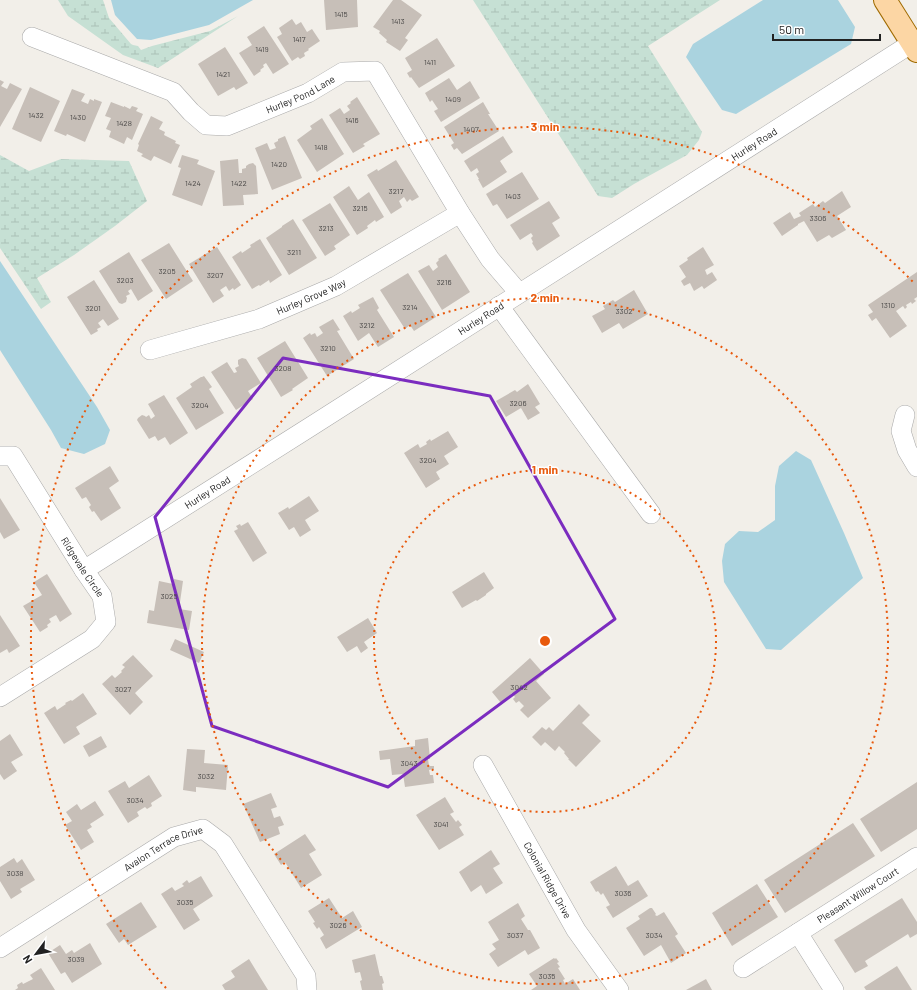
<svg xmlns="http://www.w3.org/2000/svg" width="917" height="990" viewBox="0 0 917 990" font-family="Barlow,sans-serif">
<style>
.wetland{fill:url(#wetland-marsh)}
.water{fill:#aad3df}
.building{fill:#c7bfb8}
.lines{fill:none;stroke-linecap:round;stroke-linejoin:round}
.minor-casing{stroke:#a9a9a9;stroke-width:20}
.major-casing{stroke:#a06b00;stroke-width:24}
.minor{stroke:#fff;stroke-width:19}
.major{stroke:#fcd6a4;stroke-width:22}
.marked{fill:none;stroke:#7b2cbf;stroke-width:3;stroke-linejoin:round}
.ring{fill:none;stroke:#e8590c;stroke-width:2;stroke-dasharray:2 4}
.labels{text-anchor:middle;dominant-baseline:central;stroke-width:3;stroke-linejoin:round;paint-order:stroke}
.number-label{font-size:8px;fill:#4b4948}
.street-label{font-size:10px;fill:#222;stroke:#fff}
.centre{fill:#e8590c;stroke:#fff;stroke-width:2}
.ring-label{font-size:12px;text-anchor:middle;font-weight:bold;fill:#e8590c;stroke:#fff;stroke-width:3;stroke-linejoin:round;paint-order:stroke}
</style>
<defs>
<pattern id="wetland-marsh" width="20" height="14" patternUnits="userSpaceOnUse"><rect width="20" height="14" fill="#c6e0d4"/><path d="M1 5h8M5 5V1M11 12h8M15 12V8" fill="none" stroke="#aac0b6"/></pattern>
</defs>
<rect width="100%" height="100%" fill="#f2efe9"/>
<path class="wetland" d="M58,0H103L109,18L131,44L133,45L138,46L141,50L152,46L210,31L238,16L158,68L123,55L68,16Z
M473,0H720L648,46L702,132L699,140L687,155L634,184L612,198L598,196Z
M0,155L29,171L61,159L129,161L147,201L115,226L74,255L37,278L51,302L41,309L0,248Z"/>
<path class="water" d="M111,0H253L209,25L151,40L137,39L115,15Z
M763,0H838L855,27L851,44L736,114L722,110L686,57L693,44Z
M0,261L97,407L110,430L105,444L84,454L61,448L51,430L0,350Z
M796,451L811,460L844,533L863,578L781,650L766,649L724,582L722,561L725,544L739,531L758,532L775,520V486L779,466Z"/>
<path class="building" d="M324,0H357L358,27L326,30Z
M393,0H401L422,15L405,38L408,40L400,51L386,42L387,40L379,33L380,31L373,27Z
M292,19L296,25L301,22L307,32L312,29L320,41L308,49L309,50L304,53L305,56L300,59L298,57L292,61L277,37L282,34L279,28Z
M264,26L289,64L273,74L266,63L263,65L264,67L260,70L261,71L254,76L239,53L252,45L247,37Z
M437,38L455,66L419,88L411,77L410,78L407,73L412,70L405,58Z
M225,47L248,83L236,90L234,87L218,96L198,64Z
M449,78L457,90L470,81L480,98L441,122L434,111L438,109L432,100L430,102L425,93Z
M0,80L4,82L1,86L7,89L10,83L22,89L0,127Z
M30,87L60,101L41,142L12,129Z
M72,89L85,94L81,101L88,104L90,99L94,101V99L102,102L85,142L67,134L66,136L54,131Z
M357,97L380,134L363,144L365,146L353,153L329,115L340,108L344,114L350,110L347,106L351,103L350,102Z
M111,102L124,107V106L130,109L132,106L138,108L136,111L143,114L132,140L127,137L124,144L109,137L111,131L106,129L111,118L105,116Z
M483,102L490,114H488L499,131L462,154L457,148L454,150L451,145L454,143L444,127Z
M151,116L163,122L159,129L165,132L164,135L176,141L175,143L180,145L171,164L154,156L151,161L141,156L143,154L137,151L139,145L138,144Z
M322,118L344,154L317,172L297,140L312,129L310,126Z
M285,136L302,178L272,190L255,148L267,143L270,150L276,148L274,143L278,141V139Z
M503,136L513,152L500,161L507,172L483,188L478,179H479L476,174L479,172L477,168L471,172L464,161Z
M182,155L199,160L197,164L215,171L202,206L172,195L181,168L178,167Z
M238,159L239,173H242V169L246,168V166L249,164L253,163L256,166L258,194L243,195L244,205L223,206L220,161Z
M396,160L419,197L412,201L410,199L407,202L404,197L399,201L402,207L391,214L367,175L377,169L378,171Z
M522,172L539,199L507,219L497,204L493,206L486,194Z
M349,186L358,200L369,192L384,217L376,222L375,220L367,226L368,228L357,235L333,197Z
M842,191L851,207L837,216L846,230L832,238L829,235L817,242L804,221L798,224V225L782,236L773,223L790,212L794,219L801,216L799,213L813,204L815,207L823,201L825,203Z
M549,201L560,218L552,223L560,236L537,251L532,243L533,242L531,238L533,236L531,233L520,240L510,225Z
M330,203L350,235L334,246L336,249L325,256L302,220Z
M293,219L317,258L289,275L266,238L282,227V226Z
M260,239L282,275L270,283L269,280L260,286L259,285L252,289L232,257L241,251L242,253L251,247L250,245Z
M169,243L193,281L166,299L141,260Z
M217,247L241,285L234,290L233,288L229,291L226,286L220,290L224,296L213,303L189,264Z
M703,247L714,265L705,270L707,275L712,272L717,280L704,289L702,286L694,291L690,283L684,286L681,281L686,277L679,266L688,260L687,258Z
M129,252L153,291L138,301L131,289L128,291L130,294L126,296L127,298L126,302L122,304L119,303L99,271Z
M446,254L470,292L442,310L418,271L429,265L433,271L438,267L436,263L439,260L438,259Z
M917,272V297L914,299L916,301L912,304L911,302L906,305L907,307L905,309L903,306L896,311L907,326L890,338L876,318L872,321L868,315L873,312L868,305Z
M408,273L436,317L414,331L410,325L405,329L380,290Z
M94,280L119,319L108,326L103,319L98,323L101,327L97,329L98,331L91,335L67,297Z
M634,290L648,314L623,329L619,323L602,333L592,316L605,309L603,306L613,300L615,302Z
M373,297L379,308L377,310L394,337L378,347L369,333L358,341L343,316L351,311L352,313L360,308L358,305Z
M333,319L340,330L337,331L354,359L327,376L303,338L310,333L311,335L315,333L317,337L323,333L319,327Z
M285,341L308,378L292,389L293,390L281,397L257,358Z
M242,358L246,359L261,383L248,391L253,399L236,410L211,372L227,362L234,373L237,372L235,368L239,366L238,364V360Z
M204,376L212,387L209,389L224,413L196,430L176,398L192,387L190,384L201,377H202Z
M528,384L540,404L535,407L540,413L528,420L521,408L506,417L496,401L515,390L517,392Z
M164,395L188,433L170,445L165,437L158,441L155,436L149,439L137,420L138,418L142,415L145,416L146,417L149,415L151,419L155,416L148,404Z
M448,431L458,447L444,456L449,464L436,472L440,479L426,488L404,453L418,444L420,448L427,444L426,442L430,439L431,441Z
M110,466L119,481L109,488L121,508L101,521L94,511L92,512L89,507L91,505L86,497L82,499L75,488Z
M309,496L319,511L305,520L311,530L300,537L294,527L289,530L278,513L288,507L289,509Z
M0,498L20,530L4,539L0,532Z
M248,522L267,553L253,562L234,531L238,529L236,526L240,524L241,526Z
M484,572L494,588L486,594V595L477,601L476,600L462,608L452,592Z
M47,574L72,614L60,622L56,615L49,619L51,622L47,625L48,627L40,632L23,606L42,595L34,582Z
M174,579L183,581L179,609L192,611L189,630L147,623L149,610L154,611L159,581L173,584Z
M0,615L20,646L9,653L7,649L0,653Z
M368,618L377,633L364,642L368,648L361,653L357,646L347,652L337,637Z
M175,639L204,652L199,663L170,650Z
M133,655L153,676L135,693L143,702L130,715L102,684L112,675L115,678L122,672L121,671L125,667L122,665Z
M530,658L544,674L536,681L551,698L528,718L520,710L524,706L519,701L516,703L513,699L515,697L512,693L501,703L492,692Z
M83,693L97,714L76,727L80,734L64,744L44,713L55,706L57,710L66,704L65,703L71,700L72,701Z
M579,704L590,715L582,723L601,741L576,767L568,759H569L564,753L565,752L559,746L555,751L545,742L541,746L532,737L542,727L546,730L549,727L553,731Z
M10,734L23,755L11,762L17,771L4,780L0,774V741Z
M101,736L107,747L89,757L83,746Z
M428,738L430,759H428L429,766H434V769L429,770L430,775H433L434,783L405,787L403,774L392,775L390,759L380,760L379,751L415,746V740Z
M187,749L205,750L204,763L228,765L226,790L196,787V792L183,790Z
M149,775L162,796L151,803L152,806L147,809L145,807L137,812L139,816L128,823L108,791L125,781L129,788Z
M917,782V829L881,852L860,819Z
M271,793L277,807L271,809L274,818L280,816L284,825L278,827L280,834L260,842L243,804Z
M445,797L454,812L450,814L456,822L458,820L462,825L459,827L464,835L439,850L416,815Z
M95,801L104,815L90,824L92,827L87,830L94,842L81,850L65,825L72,821L66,812L77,804L81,810Z
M853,823L875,856L785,913L764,880Z
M305,834L316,850L309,854L322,875L301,888L285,862L281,865L274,854Z
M491,850L500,864L493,868L503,883L486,894L481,885L471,892L459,872Z
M14,858L17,863L22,859L35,880L20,889L22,892L11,899L0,881V867Z
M616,866L628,886L638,880L648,896L613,918L606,907L610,905L603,893L601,895L598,891L596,892L590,882Z
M201,876L213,896L193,909L200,920L184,930L161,894L172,887L175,891L184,886L182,884L187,880L189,883Z
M757,884L778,917L732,946L712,913Z
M329,898L342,918L353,911L362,927L326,949L320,938L324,935L319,927L317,929L313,923L315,922L308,911Z
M902,898L917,922V934L910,938L908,934L865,961L868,966L855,973L834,940Z
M141,902L157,927L128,945L124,939L119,943L106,924Z
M518,903L525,916L521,919L528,930H530L540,948L528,955L525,950L498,967L489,954L496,949L492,944L499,940L488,922Z
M650,908H652L656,914L655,915L657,916L664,912L678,934L675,936L686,953L671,963L661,945L644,956L626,928L640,919L638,916Z
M90,943L102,964L72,983L65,972L61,974L48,953L60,945L66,954L72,950L74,953Z
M375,954L380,976H382L384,983L382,984L383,990H362L360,981L362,980L360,972L355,973L352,960Z
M554,958L555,959L556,958L559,962L557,963L560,967L558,968L565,979L563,980L565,984L573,979L580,990H531L537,986L529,974Z
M249,959L268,990H225L222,985L235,977L231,971Z
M897,966L912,990H866L864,987Z
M41,968L55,990H15L18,988L17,985L22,982L23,984L33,979L30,975Z
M706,979L712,990H686Z"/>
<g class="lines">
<g class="minor-casing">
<g id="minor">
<path id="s1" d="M32,37L173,92L191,112L206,125L227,126L308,93L343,72L375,71L460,213L490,259L519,293"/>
<path d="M499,306L651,514"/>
<path id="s2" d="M150,350L259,319L336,286L460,213"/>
<path d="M905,415L901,431L907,450L917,467"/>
<path id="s3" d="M0,456H13L84,570L102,596L106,622L92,639L0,697"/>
<path id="s4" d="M84,570L310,427L917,40"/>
<path id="s5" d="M483,765L576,930L619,990"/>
<path d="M798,933L834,990"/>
<path id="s6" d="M0,948L174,837L203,829L223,844L306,976L307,990"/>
<path id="s7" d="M743,968L917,857"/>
</g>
</g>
<g class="major-casing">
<path id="major" d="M885,0L917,51"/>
</g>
<use href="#minor" class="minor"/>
<use href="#major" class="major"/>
</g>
<path class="marked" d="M283,358L490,396L615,619L388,787L212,726L155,517Z"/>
<g class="ring">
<circle cx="545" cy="641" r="171"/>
<circle cx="545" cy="641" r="343"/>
<path d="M166 988A514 514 0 0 1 915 284"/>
</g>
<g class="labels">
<g class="number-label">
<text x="341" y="14">1415</text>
<text x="398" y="21">1413</text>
<text x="299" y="39">1417</text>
<text x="262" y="49">1419</text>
<text x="430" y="62">1411</text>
<text x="223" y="74">1421</text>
<text x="453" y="99">1409</text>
<text x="36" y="115">1432</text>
<text x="78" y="117">1430</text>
<text x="352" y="120">1416</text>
<text x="124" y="123">1428</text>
<text x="471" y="129">1407</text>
<text x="321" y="147">1418</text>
<text x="279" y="164">1420</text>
<text x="193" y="183">1424</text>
<text x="239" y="183">1422</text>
<text x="396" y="191">3217</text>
<text x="513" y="196">1403</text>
<text x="360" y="208">3215</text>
<text x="818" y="218">3306</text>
<text x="326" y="228">3213</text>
<text x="294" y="252">3211</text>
<text x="167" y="271">3205</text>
<text x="215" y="275">3207</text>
<text x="125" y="280">3203</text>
<text x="444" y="282">3216</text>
<text x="888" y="305">1310</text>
<text x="410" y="307">3214</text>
<text x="93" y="308">3201</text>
<text x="624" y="311">3302</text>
<text x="367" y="325">3212</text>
<text x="328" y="348">3210</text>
<text x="283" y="368">3208</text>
<text x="518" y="403">3206</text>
<text x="200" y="405">3204</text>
<text x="428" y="460">3204</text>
<text x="169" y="596">3025</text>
<text x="519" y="687">3042</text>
<text x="123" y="689">3027</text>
<text x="409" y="763">3043</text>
<text x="206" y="776">3032</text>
<text x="135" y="800">3034</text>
<text x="441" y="824">3041</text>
<text x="15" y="873">3038</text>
<text x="623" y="893">3036</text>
<text x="185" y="902">3035</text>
<text x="338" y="925">3026</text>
<text x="515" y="935">3037</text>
<text x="654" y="935">3034</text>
<text x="76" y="959">3039</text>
<text x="547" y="976">3035</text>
</g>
<g class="street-label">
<text stroke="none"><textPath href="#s1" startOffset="299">Hurley Pond Lane</textPath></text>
<text stroke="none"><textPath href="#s4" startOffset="794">Hurley Road</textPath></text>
<text stroke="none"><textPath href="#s2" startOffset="170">Hurley Grove Way</textPath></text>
<text stroke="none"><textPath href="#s4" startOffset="470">Hurley Road</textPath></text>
<text stroke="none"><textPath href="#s4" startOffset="146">Hurley Road</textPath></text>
<text stroke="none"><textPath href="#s3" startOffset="144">Ridgevale Circle</textPath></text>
<text stroke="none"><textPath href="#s6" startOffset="192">Avalon Terrace Drive</textPath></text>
<text stroke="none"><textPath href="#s5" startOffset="132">Colonial Ridge Drive</textPath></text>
<text stroke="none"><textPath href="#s7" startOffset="136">Pleasant Willow Court</textPath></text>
</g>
</g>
<circle cx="545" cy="641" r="6" class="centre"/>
<g class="ring-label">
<text x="545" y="131">3 min</text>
<text x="545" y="302">2 min</text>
<text x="545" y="474">1 min</text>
</g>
<g transform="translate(36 954) rotate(238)" stroke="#ffffff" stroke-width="3" paint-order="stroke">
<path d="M0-3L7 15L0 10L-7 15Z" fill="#222222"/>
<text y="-6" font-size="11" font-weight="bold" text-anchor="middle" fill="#222222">N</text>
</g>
<path d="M773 34v6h107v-6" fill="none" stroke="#222222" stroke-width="2"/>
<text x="779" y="34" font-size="12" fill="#222222" stroke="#ffffff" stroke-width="3" paint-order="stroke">50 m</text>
</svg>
